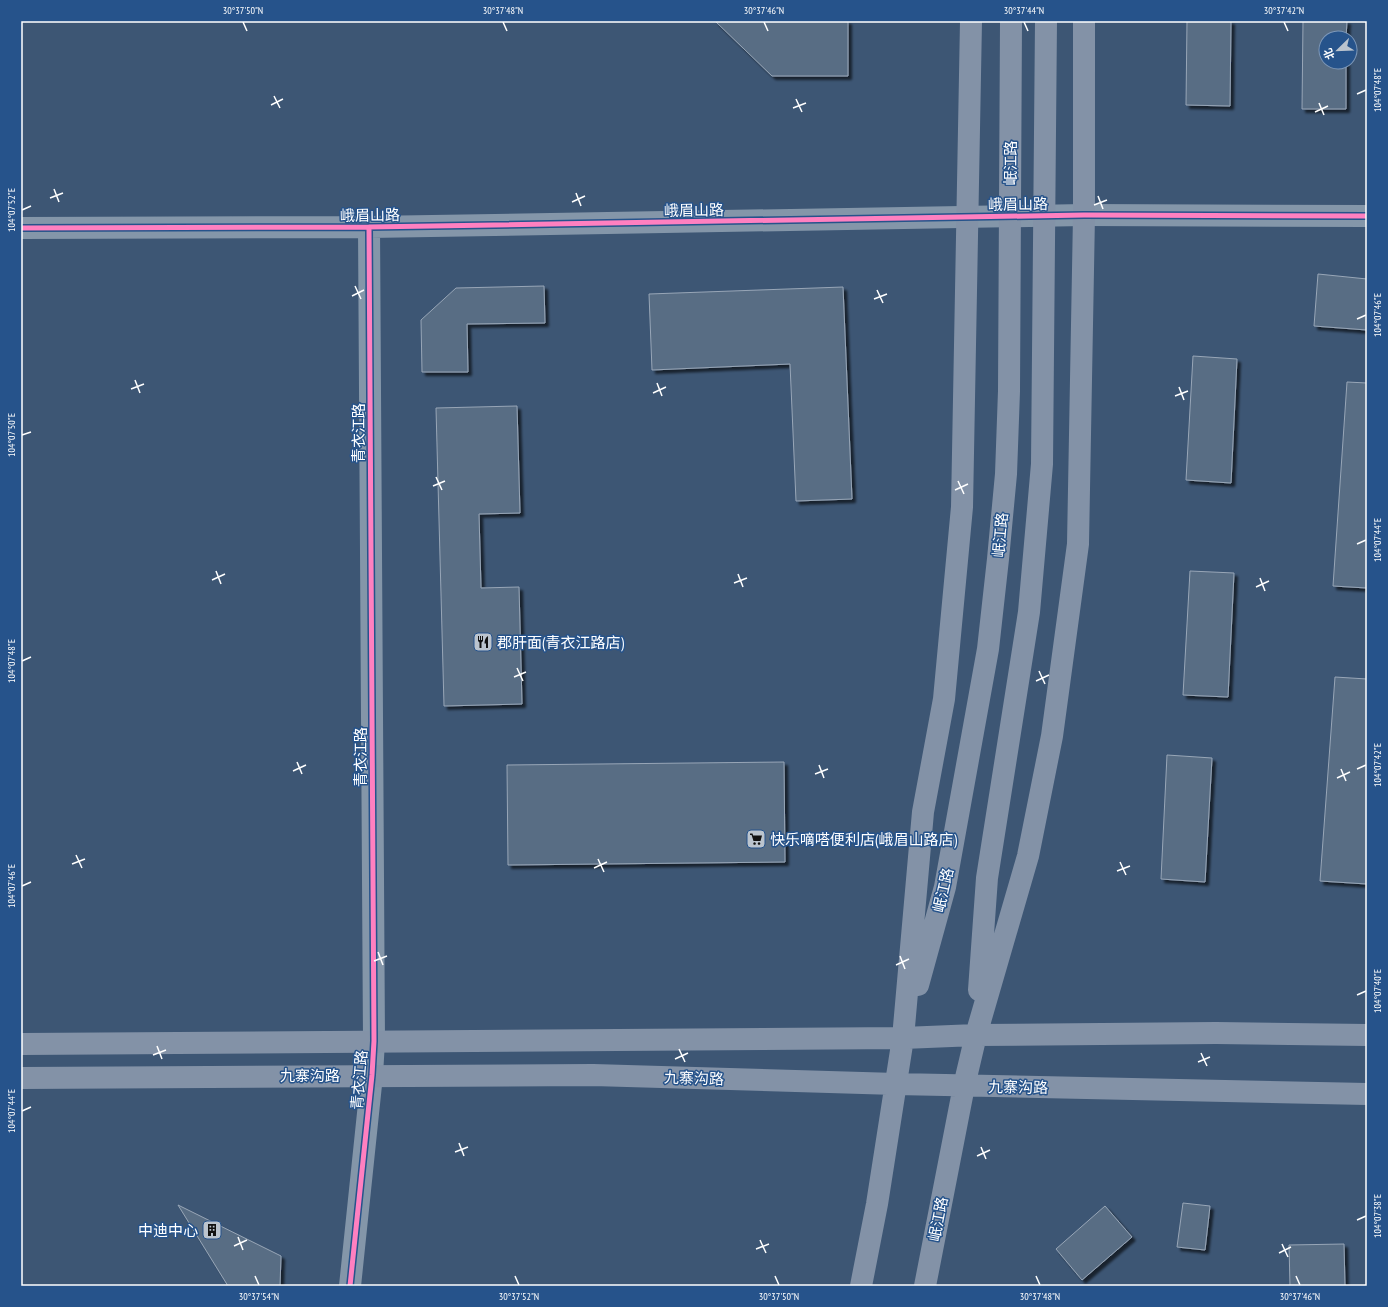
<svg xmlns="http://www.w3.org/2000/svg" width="1388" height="1307" viewBox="0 0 1388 1307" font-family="'PT Sans Narrow','Noto Sans SC',sans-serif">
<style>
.building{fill:#586d84;stroke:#98a6b7;filter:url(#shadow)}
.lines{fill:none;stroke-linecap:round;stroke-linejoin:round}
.minor{stroke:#8496a9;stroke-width:22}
.major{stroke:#8392a7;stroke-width:22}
.cycleway-casing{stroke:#26538b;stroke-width:8}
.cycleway{stroke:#ff80c0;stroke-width:5}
.ticks{fill:none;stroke:#fff;stroke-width:1.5}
.labels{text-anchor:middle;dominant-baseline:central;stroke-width:3;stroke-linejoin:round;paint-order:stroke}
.street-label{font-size:15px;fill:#fff;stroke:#26538b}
.poi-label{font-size:15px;fill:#fff;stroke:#26538b;text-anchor:start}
.neatline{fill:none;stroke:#fff;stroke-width:1.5}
.ticks-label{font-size:10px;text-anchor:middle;fill:#fff}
</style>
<defs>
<filter id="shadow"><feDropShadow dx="3.5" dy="3.5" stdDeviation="1" flood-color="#0009"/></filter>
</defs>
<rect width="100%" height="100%" fill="#3d5674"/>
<path class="building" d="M715,21H848V76H772Z
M1187,21H1231L1230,106L1186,105Z
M1303,21H1347L1346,38H1326V62H1346V109H1302Z
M1318,274L1367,279V330L1314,326Z
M544,286L545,323L467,324L468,372H422L421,320L456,288Z
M843,287L852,499L796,501L790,364L652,370L649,294Z
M1193,356L1237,359L1231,483L1186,480Z
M1347,382L1367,383V588L1333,586Z
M517,406L520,513L479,514L481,588L519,587L522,704L444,706L436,408Z
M1190,571L1234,573L1228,697L1183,695Z
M1335,677L1367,679V884L1320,881Z
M1167,755L1212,758L1205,882L1161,879Z
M784,762L785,862L508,865L507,765Z
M1183,1203L1210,1206L1205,1250L1177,1247Z
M178,1205L281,1256L280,1286H228Z
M1105,1206L1132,1237L1082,1280L1056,1249Z
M1344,1244L1345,1286H1290L1289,1245Z"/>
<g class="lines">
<path class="minor" d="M21,228L369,227L1084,215L1367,216
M350,1286L372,1075L374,1041L369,227"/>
<path class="major" d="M918,985L945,887L988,649L998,559L1006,474L1009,391L1011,21
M979,990L987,878L1029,612L1042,464L1046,21
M21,1044L903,1038L976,1035L1216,1033L1367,1035
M21,1078L593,1075L896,1084L1367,1094
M861,1286L877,1204L903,1038L923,812L944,699L962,507L971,21
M925,1286L964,1086L976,1035L1028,856L1052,736L1078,544L1084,215V21"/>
<g class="cycleway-casing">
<path id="cycleway" d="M21,228L369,227L1084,215L1367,216
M350,1286L372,1075L374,1041L369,227"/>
</g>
<use href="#cycleway" class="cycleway"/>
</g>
<path class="ticks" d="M243,22L247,31M503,22L507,31M764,22L768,31M1024,22L1028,31M1284,22L1288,31M1357,94L1366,90M274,96L280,108M796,99L802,112M1319,103L1324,115M271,105L283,99M793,108L806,103M1315,112L1328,106M54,189L59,202M576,193L581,206M1098,196L1103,209M50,198L63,193M572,202L585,196M1094,205L1107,200M22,210L31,206M355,286L361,299M877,290L883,303M352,296L364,290M874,299L887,294M1357,319L1366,315M135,380L140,393M657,383L662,396M1179,387L1184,400M131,389L144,384M653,393L666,387M1175,396L1188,391M22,435L31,432M436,477L442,490M958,481L964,494M433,486L445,481M955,490L968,484M1357,544L1366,540M216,571L221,584M738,574L743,587M1260,578L1265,591M212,580L225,574M734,583L747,578M1256,587L1269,581M22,661L31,657M517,668L523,681M1039,671L1045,684M514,677L526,672M1036,681L1049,675M297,762L302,774M819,765L824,778M1341,769L1346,781M1357,769L1366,765M293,771L306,765M815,774L828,769M1337,778L1350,772M76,855L82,868M598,859L604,872M1120,862L1126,875M72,864L85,859M594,868L607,862M1117,871L1130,866M22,886L31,882M378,952L383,965M900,956L905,969M374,961L387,956M896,965L909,959M1357,995L1366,991M157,1046L162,1059M679,1049L685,1062M1201,1053L1207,1066M153,1055L166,1050M675,1059L688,1053M1198,1062L1210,1057M22,1111L31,1107M459,1143L464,1156M981,1147L986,1159M455,1152L468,1147M977,1156L990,1150M1357,1220L1366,1216M238,1237L243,1250M760,1240L766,1253M1282,1244L1288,1257M234,1246L247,1240M756,1249L769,1244M1279,1253L1291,1247M255,1276L259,1285M515,1276L519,1285M775,1276L779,1285M1036,1276L1040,1285M1296,1276L1300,1285"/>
<defs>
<g id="restaurant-square" transform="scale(1)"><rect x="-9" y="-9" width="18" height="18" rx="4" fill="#bbc4ce" stroke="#26538b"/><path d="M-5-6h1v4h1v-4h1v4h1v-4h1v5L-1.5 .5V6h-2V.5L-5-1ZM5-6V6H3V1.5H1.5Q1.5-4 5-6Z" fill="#111"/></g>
<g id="supermarket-square" transform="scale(1)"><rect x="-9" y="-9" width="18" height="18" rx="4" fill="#bbc4ce" stroke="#26538b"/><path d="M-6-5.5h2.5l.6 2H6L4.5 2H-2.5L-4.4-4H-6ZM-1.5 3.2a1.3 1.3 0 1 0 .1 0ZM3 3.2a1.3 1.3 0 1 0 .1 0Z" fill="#111"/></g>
<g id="building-square" transform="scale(1)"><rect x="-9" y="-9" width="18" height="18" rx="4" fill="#bbc4ce" stroke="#26538b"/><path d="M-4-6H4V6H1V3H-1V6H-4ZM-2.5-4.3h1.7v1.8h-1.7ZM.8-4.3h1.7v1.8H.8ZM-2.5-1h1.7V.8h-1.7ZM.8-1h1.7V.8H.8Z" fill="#111"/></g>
</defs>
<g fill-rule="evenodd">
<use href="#restaurant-square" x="483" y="642"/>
<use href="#supermarket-square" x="756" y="839"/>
<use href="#building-square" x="212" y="1230"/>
</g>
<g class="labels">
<g class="street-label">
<text transform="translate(1010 163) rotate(-90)">岷江路</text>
<text transform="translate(1018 204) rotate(-1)">峨眉山路</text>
<text transform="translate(694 210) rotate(-1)">峨眉山路</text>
<text transform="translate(370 215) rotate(-1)">峨眉山路</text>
<text transform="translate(358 433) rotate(-90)">青衣江路</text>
<text transform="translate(1000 535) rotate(-85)">岷江路</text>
<text transform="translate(360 757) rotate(-90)">青衣江路</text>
<text transform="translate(943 890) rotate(-77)">岷江路</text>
<text x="310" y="1075">九寨沟路</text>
<text transform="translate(694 1078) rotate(2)">九寨沟路</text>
<text transform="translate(359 1080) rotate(-85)">青衣江路</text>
<text transform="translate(1018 1087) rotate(1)">九寨沟路</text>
<text transform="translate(938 1219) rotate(-79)">岷江路</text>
</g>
<g class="poi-label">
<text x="497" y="642">郡肝面(青衣江路店)</text>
<text x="770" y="839">快乐嘀嗒便利店(峨眉山路店)</text>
<text x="198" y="1230" text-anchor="end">中迪中心</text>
</g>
</g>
<rect width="1388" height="1307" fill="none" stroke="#26538b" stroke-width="44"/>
<g transform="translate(1338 50) rotate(247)"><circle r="19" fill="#26538b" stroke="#7d98b9"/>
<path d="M0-3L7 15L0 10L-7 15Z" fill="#bbc4ce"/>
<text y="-6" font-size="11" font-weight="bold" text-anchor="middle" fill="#ffffff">北</text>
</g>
<rect x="22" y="22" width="1344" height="1263" class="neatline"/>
<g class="ticks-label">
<text x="243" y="14">30°37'50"N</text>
<text x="503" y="14">30°37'48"N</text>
<text x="764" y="14">30°37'46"N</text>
<text x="1024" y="14">30°37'44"N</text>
<text x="1284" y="14">30°37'42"N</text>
<text transform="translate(1377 90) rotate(-90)" y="4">104°07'48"E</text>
<text transform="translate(11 210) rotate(-90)" y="4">104°07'52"E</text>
<text transform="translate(1377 315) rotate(-90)" y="4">104°07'46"E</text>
<text transform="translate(11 435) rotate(-90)" y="4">104°07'50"E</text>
<text transform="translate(1377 540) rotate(-90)" y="4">104°07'44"E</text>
<text transform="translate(11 661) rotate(-90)" y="4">104°07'48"E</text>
<text transform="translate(1377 765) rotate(-90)" y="4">104°07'42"E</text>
<text transform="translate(11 886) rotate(-90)" y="4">104°07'46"E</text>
<text transform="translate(1377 991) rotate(-90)" y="4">104°07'40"E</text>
<text transform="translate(11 1111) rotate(-90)" y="4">104°07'44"E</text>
<text transform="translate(1377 1216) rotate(-90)" y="4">104°07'38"E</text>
<text x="259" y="1300">30°37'54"N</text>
<text x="519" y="1300">30°37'52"N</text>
<text x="779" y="1300">30°37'50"N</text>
<text x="1040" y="1300">30°37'48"N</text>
<text x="1300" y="1300">30°37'46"N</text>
</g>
</svg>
